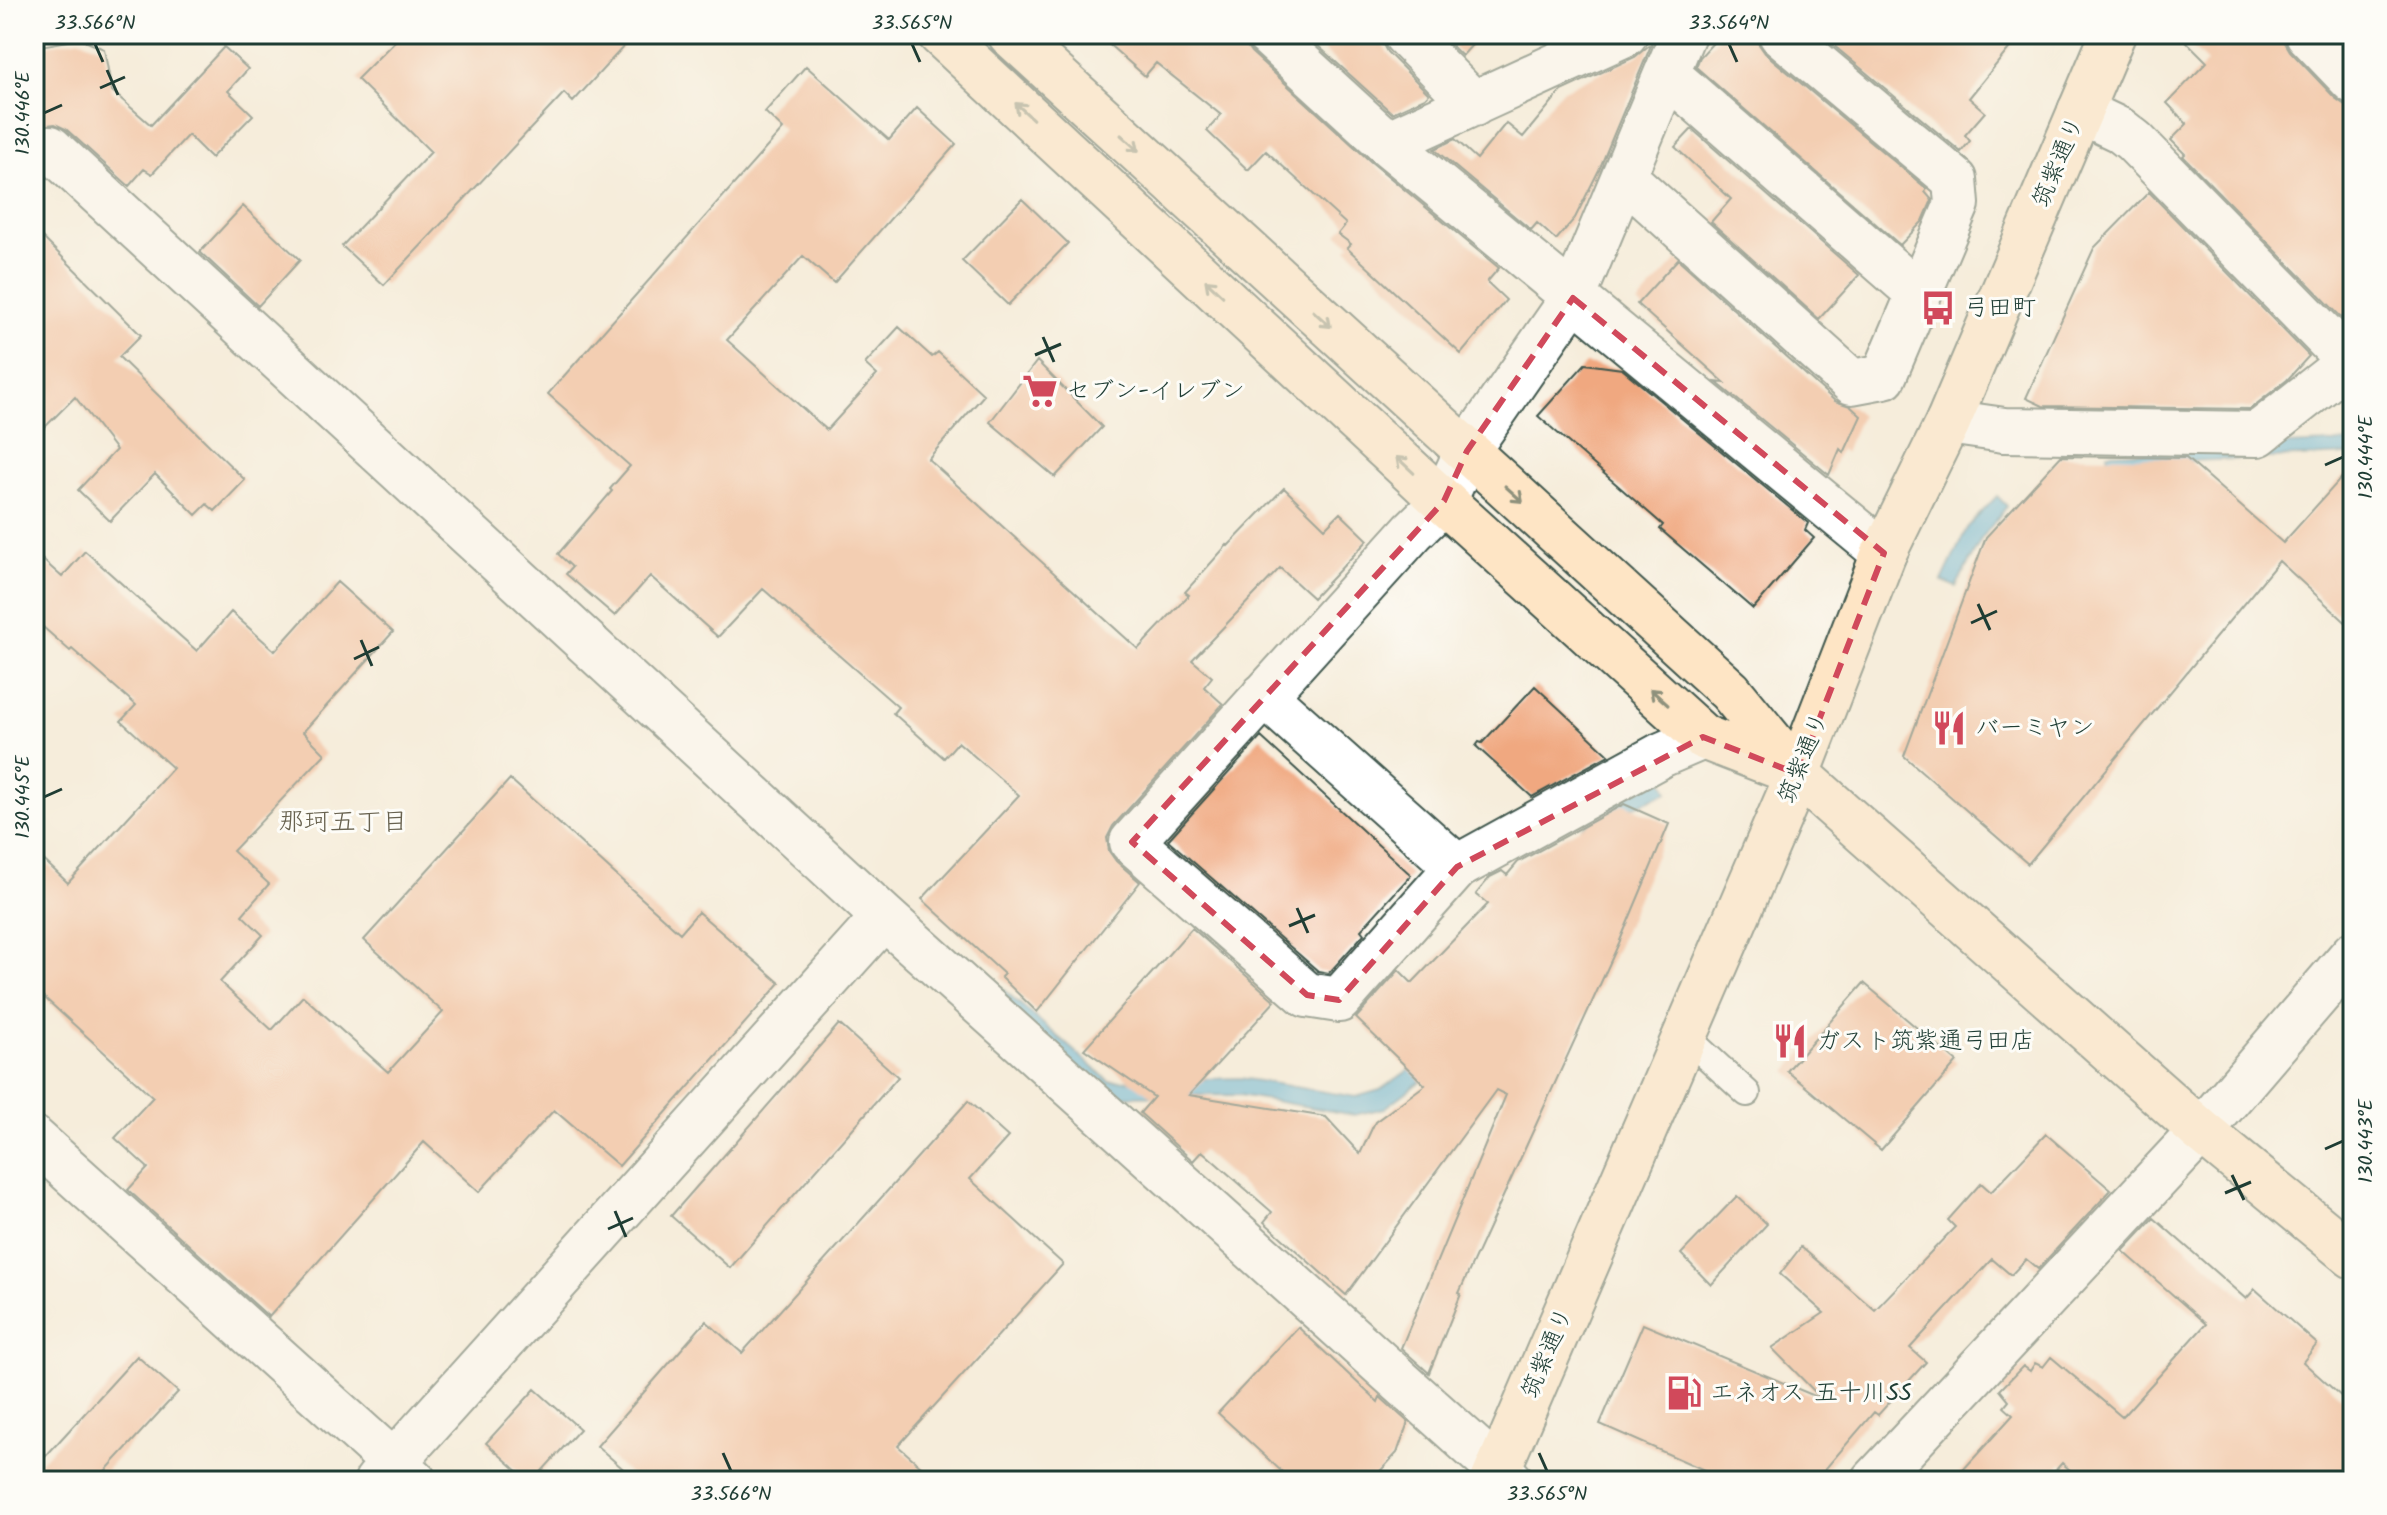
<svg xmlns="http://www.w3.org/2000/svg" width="2387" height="1515" viewBox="0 0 2387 1515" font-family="Kalam,'Klee One',sans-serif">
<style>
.water{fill:#58afd5;stroke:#3c7684;stroke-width:2}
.building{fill:#f0a880}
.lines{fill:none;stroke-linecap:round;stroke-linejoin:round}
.lane-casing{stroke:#3f574d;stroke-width:30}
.street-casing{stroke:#3f574d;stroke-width:48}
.secondary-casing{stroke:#3f574d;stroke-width:48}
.lane{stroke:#fff;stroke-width:26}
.street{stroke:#fff;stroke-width:44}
.secondary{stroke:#fee5c5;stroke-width:44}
.oneway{stroke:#8e917c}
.marked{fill:none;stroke:#d1495b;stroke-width:6;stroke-dasharray:16 10;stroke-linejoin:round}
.ticks{fill:none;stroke:#1f3d34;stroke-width:3}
.labels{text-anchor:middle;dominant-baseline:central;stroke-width:6;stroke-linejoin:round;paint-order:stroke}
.street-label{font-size:24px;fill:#1f3d34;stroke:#fdfcf7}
.poi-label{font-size:24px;fill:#1f3d34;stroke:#fdfcf7;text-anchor:start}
.neighbourhood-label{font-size:26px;fill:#68624f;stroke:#fdfcf7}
.neatline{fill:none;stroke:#1f3d34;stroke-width:3}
.ticks-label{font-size:20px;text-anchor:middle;fill:#1f3d34}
</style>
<rect width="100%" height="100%" fill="#fdfcf7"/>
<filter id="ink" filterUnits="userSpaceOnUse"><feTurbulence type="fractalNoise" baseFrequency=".0125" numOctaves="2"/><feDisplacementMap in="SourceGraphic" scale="16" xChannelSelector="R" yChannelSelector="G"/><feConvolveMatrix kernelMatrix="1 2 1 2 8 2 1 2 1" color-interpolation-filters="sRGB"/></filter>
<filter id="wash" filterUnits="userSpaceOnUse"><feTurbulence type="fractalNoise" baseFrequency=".006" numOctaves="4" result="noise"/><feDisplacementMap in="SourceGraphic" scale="32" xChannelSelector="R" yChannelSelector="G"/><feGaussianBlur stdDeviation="1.8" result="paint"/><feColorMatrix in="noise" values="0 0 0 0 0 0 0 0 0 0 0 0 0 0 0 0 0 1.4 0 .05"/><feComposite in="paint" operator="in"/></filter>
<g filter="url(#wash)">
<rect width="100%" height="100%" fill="#f6eddb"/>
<path class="water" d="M2353,442V455L2108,464L2107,453Z
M1997,496L2007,506L1981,539L1956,587L1942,581L1967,528Z
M1663,779L1668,792L1602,820L1498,1023L1385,1108L1354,1115L1239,1095L1109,1096L989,992L997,984L1109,1081L1240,1078L1356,1097L1380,1090L1492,1012L1582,827L1588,822L1595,810Z"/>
<g id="blocks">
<path class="building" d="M402,34H635L573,102L564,93L384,285L342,246L431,152L357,79Z
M1097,34H1244V42L1251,52L1370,161L1499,268L1487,282L1506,300L1461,354L1347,248L1351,244L1338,234L1346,224L1266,151L1248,170L1207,131L1221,115L1156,63L1145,76Z
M1305,34H1381V41L1387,52L1429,94L1425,98L1392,113Z
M1440,34H1482L1462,56Z
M1721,34H1757L1758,43L1765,53L1927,189L1925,192L1932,200L1923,221L1900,245L1696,67L1700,57Z
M1820,34H2021L1969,98L1985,112L1965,135L1970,141L1961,152Z
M2179,34H2284V41L2290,51L2335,98L2345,105H2353V310L2344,320L2183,156L2185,154L2171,140L2187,124L2167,103L2207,62Z
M80,39L104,49L112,91L151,125L224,47L248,69L228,91L253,115L211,158L188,135L152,174L144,169L129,186L66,129L55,124L39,126L34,122V47Z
M1652,43L1599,170L1575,218L1556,240L1537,223L1531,230L1434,149L1455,139L1477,159L1506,123L1523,137L1561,91L1635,57Z
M806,66L889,140L917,108L956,144L834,283L803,256L727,340L827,430L877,375L865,364L899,327L932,357L938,352L984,395L928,459L1138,649L1189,595L1185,592L1227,545L1228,546L1284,488L1325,528L1340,513L1368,540L1313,598L1280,568L1192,660L1212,677L1204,687L1223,704L1113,826L1107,838L1109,851L1116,861L1140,882L1037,1012L1001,977L1004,974L922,899L1019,795L958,742L944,758L893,713L898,707L763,589L718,637L650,576L615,616L566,574L572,567L558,554L612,491L610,489L630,466L548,394L783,129L765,112Z
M1692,129L1859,275L1819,319L1711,222L1731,199L1675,147Z
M2149,192L2309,356L2287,380L2250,409L2043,406L2026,398L2094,248Z
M1022,199L1068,243L1008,305L962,261Z
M243,206L300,260L258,306L200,252Z
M34,229L141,335L119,357L245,480L215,511L207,504L196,515L155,474L110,521L78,490L116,450L75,397L34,438Z
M1678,259L1835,401L1850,406L1861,416L1844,453L1840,449L1829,475L1716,382L1725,383L1637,304Z
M1037,361L1102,427L1055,477L990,422Z
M1585,364L1622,369L1808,523L1805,530L1814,538L1753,609L1660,529L1663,525L1538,416Z
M2061,456L2186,458L2283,543L2353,465V629L2279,561L2028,864L1904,756L1986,537Z
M85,551L197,651L231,612L275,651L337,582L393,632L303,732L325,754L233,851L269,884L242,915L263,935L220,982L272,1030L303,996L388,1072L443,1012L364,940L510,779L680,933L698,912L780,983L619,1166L554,1110L479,1192L424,1142L269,1317L128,1190L148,1168L115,1138L153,1097L34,988V851L68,883L173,768L121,721L136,705L72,649L70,651L34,619V552L62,577Z
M1535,686L1609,755L1532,797L1476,746L1479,742L1482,743Z
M1261,737L1411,875L1361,930L1364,934L1329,973L1318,971L1168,840Z
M1624,804L1669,824L1619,943L1459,1293L1461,1294L1429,1373L1401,1348L1506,1095L1496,1090L1346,1295L1264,1222L1272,1212L1202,1151L1193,1161L1140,1113L1154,1097L1084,1049L1192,928L1275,1001L1189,1095L1326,1117L1360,1154L1375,1122L1425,1085L1356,1018L1399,970L1412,983L1488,904L1476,894L1490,877L1502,871L1507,875L1518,862Z
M1864,983L1957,1062L1881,1150L1787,1071Z
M839,1024L898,1077L730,1268L671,1216Z
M968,1101L1008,1137L970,1179L1063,1264L898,1446L938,1481H637L597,1446L706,1321L742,1353Z
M2046,1134L2111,1190L2038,1269L2026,1259L2011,1275L1992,1259L1910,1348L1926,1362L1878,1415L1874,1412L1815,1481H1729L1600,1424L1643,1324L1822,1399L1772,1348L1824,1313L1780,1274L1801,1247L1875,1310L1955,1227L1948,1220L1981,1183L1991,1192Z
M1737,1196L1767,1224L1711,1285L1681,1254Z
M2154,1218L2246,1299L2255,1289L2317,1344L2303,1362L2353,1407V1481H2082L2062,1463L2046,1481H1953L2013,1415L2004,1407L2009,1401L2000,1390L2023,1366L2030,1371L2035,1363L2043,1367L2051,1357L2122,1417L2206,1324L2123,1251Z
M1298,1327L1378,1402L1380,1397L1408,1422L1397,1453L1371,1481H1292L1218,1413Z
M137,1356L178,1392L96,1481H34V1469Z
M535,1389L580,1429L533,1481H529L486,1443Z"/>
</g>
</g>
<g filter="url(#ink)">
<use href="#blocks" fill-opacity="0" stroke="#3f574d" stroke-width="2"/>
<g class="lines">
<g class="lane-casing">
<path id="lane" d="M1685,1036L1747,1093"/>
</g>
<g class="street-casing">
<path id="street" d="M1268,34L1387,143L1884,553
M1405,34L1474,104
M1683,34L1573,298L1467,451L1444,501L1413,531L1132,842L1307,995L1339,1000L1457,867L1661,755L1703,737
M2308,34L2353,81
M1667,74L1919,294
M2080,111L2120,130L2134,141L2350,362
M1387,143L1625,34
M50,148L884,917L1511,1481
M1624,177L1852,382L1884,376L1957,204L1955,180L1781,34
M1948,422L2004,430L2258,434L2353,359
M1264,695L1457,867
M34,1139L414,1481
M377,1481L884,917
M1874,1481L2201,1131L2353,954"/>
</g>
<g class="secondary-casing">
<path id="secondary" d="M940,34L1430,489L1703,737L1796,773
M1010,34L1730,691L1798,774L2201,1131L2353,1256
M1493,1481L1798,774L1884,553L1948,422L2113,34"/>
</g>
<use href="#lane" class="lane"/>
<use href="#street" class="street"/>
<use href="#secondary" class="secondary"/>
</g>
<defs><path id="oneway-shaft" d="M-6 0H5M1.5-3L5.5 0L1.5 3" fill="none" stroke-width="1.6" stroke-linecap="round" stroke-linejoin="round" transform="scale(2)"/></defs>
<g class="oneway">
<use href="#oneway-shaft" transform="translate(1024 111) rotate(-137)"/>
<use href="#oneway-shaft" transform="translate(1130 143) rotate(42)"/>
<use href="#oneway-shaft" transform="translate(1214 288) rotate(-137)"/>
<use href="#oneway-shaft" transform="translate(1322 319) rotate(42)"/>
<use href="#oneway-shaft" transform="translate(1405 465) rotate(-137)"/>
<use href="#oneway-shaft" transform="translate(1514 494) rotate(42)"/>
<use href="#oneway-shaft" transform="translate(1659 697) rotate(-138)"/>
</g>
</g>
<path d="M0 0H2387V1515H0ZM1573,298L1884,553L1798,774L1703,737L1457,867L1339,1000L1307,995L1132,842L1444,501L1467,451Z" fill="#f6eddb" fill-opacity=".55" fill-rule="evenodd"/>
<path class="marked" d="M1573,298L1884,553L1798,774L1703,737L1457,867L1339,1000L1307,995L1132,842L1444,501L1467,451Z"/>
<path class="ticks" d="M95,44L103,62M912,44L920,62M1729,44L1737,62M107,70L118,95M100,88L125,77M44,113L62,105M1043,337L1054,362M1035,355L1061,344M2325,465L2343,457M1978,604L1990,630M1971,623L1997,611M361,640L372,666M354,659L379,647M44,797L62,789M1297,908L1308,933M1289,926L1315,915M2325,1149L2343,1141M2232,1175L2244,1200M2225,1193L2251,1182M615,1211L626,1237M608,1229L633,1218M723,1453L731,1471M1539,1453L1547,1471"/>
<defs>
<g id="bus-bare" transform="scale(2.76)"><path d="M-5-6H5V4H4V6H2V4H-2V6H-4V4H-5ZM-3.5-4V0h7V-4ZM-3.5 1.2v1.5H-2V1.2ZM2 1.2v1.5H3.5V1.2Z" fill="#d1495b" stroke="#fdfcf7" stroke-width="2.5" paint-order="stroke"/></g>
<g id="supermarket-bare" transform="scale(2.76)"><path d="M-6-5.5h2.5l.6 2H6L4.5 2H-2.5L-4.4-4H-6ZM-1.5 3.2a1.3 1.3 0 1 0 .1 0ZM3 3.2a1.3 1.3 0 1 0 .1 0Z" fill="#d1495b" stroke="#fdfcf7" stroke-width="2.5" paint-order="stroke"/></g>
<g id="restaurant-bare" transform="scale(2.76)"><path d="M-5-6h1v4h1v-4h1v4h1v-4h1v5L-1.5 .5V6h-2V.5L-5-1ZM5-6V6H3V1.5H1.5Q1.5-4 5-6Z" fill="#d1495b" stroke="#fdfcf7" stroke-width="2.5" paint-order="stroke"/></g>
<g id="fuel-bare" transform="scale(2.76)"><path d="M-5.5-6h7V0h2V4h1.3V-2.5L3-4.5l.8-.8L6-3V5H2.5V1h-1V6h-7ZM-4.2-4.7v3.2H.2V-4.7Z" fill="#d1495b" stroke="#fdfcf7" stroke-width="2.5" paint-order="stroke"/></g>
</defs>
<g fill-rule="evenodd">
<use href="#bus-bare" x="1938" y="308"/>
<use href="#supermarket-bare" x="1040" y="391"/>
<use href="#restaurant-bare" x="1949" y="728"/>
<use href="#restaurant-bare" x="1790" y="1041"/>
<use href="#fuel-bare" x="1684" y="1393"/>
</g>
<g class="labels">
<g class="street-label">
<text transform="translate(2059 162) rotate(-67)">筑紫通り</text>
<text transform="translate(1804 758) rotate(-68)">筑紫通り</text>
<text transform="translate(1548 1353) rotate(-67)">筑紫通り</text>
</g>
<g class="poi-label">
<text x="1964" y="308">弓田町</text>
<text x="1066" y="391">セブン-イレブン</text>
<text x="1975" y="728">バーミヤン</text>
<text x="1816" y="1041">ガスト筑紫通弓田店</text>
<text x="1710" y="1393">エネオス 五十川SS</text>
</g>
<g class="neighbourhood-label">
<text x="343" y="823">那珂五丁目</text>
</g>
</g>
<rect width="2387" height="1515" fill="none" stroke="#fdfcf7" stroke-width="88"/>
<rect x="44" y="44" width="2299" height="1427" class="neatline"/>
<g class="ticks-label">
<text x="95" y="29">33.566°N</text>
<text x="912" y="29">33.565°N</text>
<text x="1729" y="29">33.564°N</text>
<text transform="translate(22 113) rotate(-90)" y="7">130.446°E</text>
<text transform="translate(2365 457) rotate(-90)" y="7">130.444°E</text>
<text transform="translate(22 797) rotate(-90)" y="7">130.445°E</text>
<text transform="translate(2365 1141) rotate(-90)" y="7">130.443°E</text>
<text x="731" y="1500">33.566°N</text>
<text x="1547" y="1500">33.565°N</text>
</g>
</svg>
